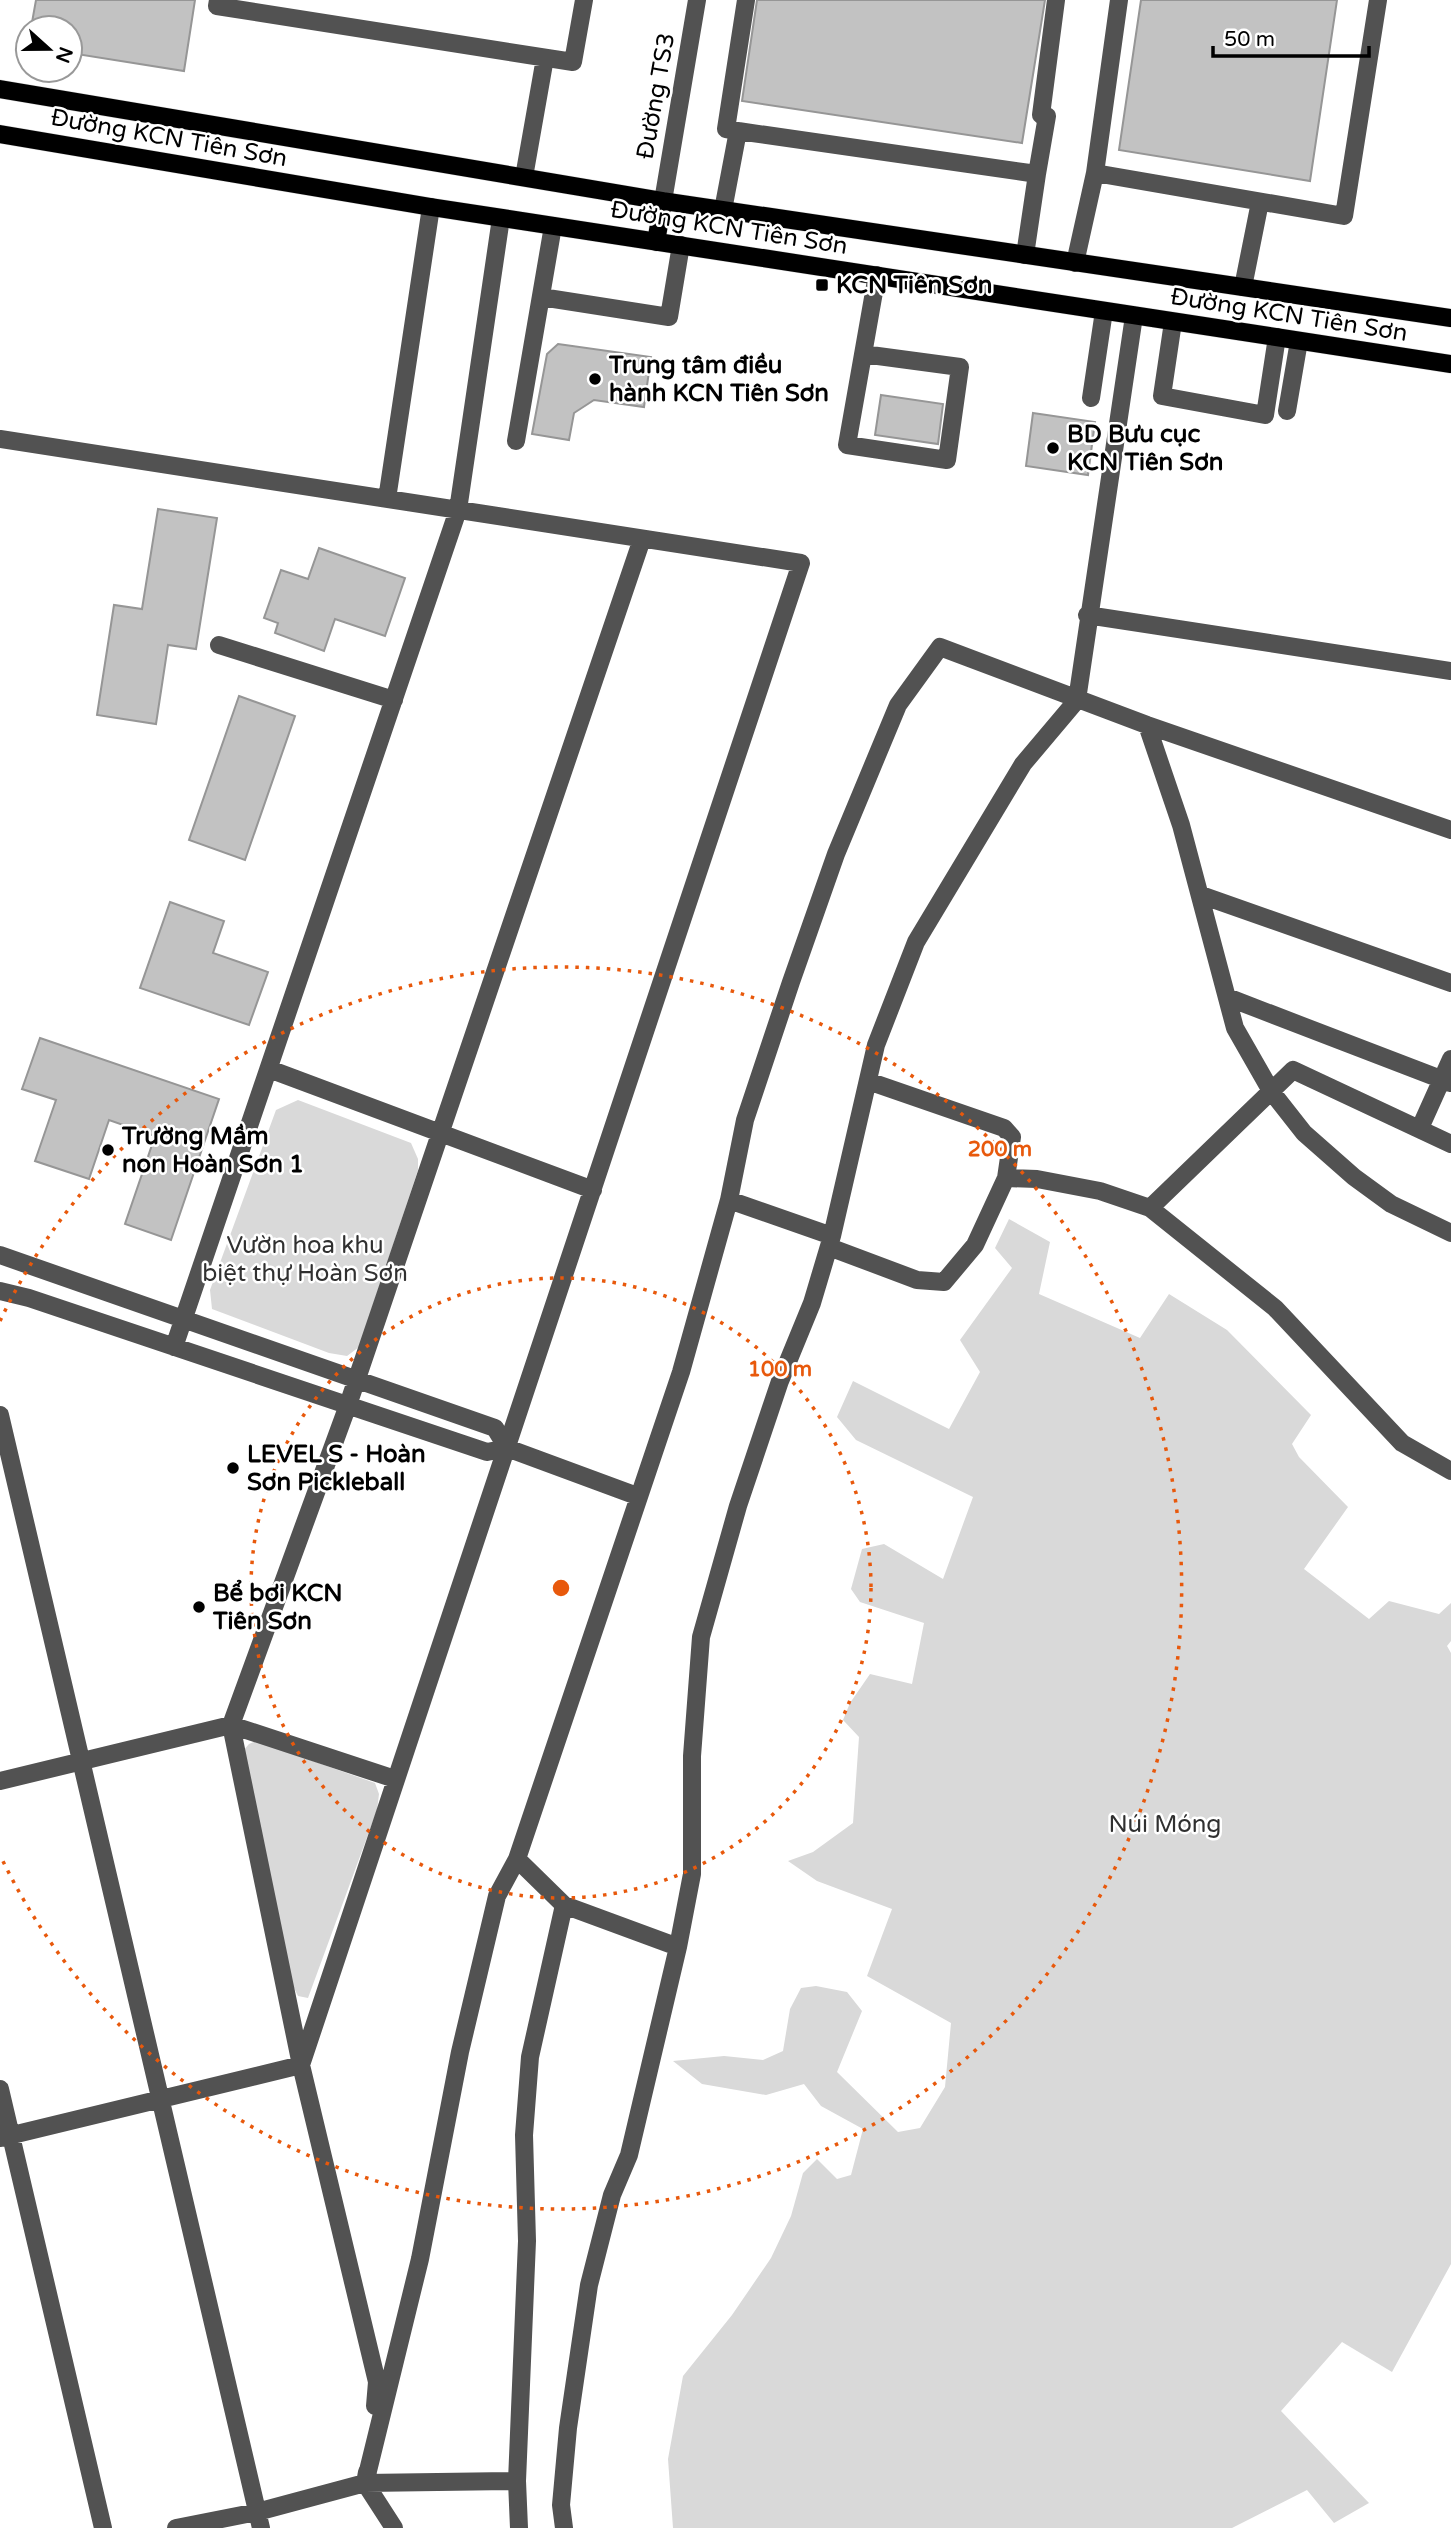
<svg xmlns="http://www.w3.org/2000/svg" width="1451" height="2528" viewBox="0 0 1451 2528" font-family="'Varela Round',sans-serif">
<style>
.green{fill:#d9d9d9}
.building{fill:#c2c2c2;stroke:#969696;stroke-width:2}
.lines{fill:none;stroke-linecap:round;stroke-linejoin:round}
.major-casing{stroke:#dbdbdb;stroke-width:19}
.minor{stroke:#525252;stroke-width:18}
.major{stroke:#000;stroke-width:18}
.ring{fill:none;stroke:#e8590c;stroke-width:3.5;stroke-dasharray:3.5 7}
.poi-dot{fill:#000;stroke:#fff;stroke-width:2.5}
.labels{text-anchor:middle;dominant-baseline:central;stroke-width:5;stroke-linejoin:round;paint-order:stroke}
.street-label{font-size:24px;fill:#000;stroke:#fff}
.poi-label{font-size:24px;font-weight:bold;fill:#000;stroke:#fff;text-anchor:start}
.park-label{font-size:24px;fill:#303030;stroke:#fff}
.centre{fill:#e8590c;stroke:#fff;stroke-width:3.5}
.ring-label{font-size:21px;text-anchor:middle;font-weight:bold;fill:#e8590c;stroke:#fff;stroke-width:5;stroke-linejoin:round;paint-order:stroke}
</style>
<rect width="100%" height="100%" fill="#fff"/>
<path class="green" d="M298,1100L411,1143L418,1159V1170L359,1347L347,1356L329,1353L212,1309L210,1290L276,1110Z
M1009,1219L1050,1242L1039,1294L1140,1338L1169,1294L1227,1330L1311,1415L1292,1444L1299,1457L1348,1507L1304,1569L1369,1619L1389,1601L1439,1614L1451,1603V1641L1447,1646L1451,1653V2264L1392,2372L1342,2342L1281,2411L1369,2503L1334,2523L1307,2490L1232,2528H673L668,2459L683,2376L732,2315L771,2258L791,2216L803,2173L817,2159L837,2179L851,2175L863,2129L821,2106L804,2084L766,2095L702,2084L673,2061L724,2056L763,2060L783,2051L790,2009L801,1988L816,1986L847,1992L862,2011L837,2072L898,2132L920,2128L945,2087L951,2023L867,1976L892,1909L817,1881L788,1861L813,1852L853,1823L859,1737L843,1720L850,1703L870,1674L912,1684L924,1623L860,1602L851,1589L862,1549L884,1544L943,1579L973,1497L856,1440L837,1417L853,1381L949,1429L980,1372L960,1340L1012,1268L995,1248Z
M256,1741L375,1783L379,1794L377,1810L308,1998L298,1996L292,1984L242,1752L249,1744Z"/>
<path class="building" d="M36,0H195L184,71L70,53V28H31Z
M757,0H1045L1022,143L742,101Z
M1141,0H1337L1310,181L1119,150Z
M558,344L651,357L644,407L594,400L574,413L569,440L532,434L547,354Z
M881,395L943,404L938,444L875,435Z
M1033,413L1095,422L1088,475L1026,466Z
M158,509L217,518L196,649L168,645L156,724L97,715L114,605L142,609Z
M319,548L405,578L385,636L335,619L324,651L275,633L278,623L264,618L281,570L308,579Z
M239,696L295,716L245,860L189,840Z
M170,902L224,921L213,953L268,972L249,1025L140,988Z
M40,1038L219,1099L171,1240L125,1224L155,1136L109,1120L89,1179L35,1161L56,1100L22,1089Z"/>
<g class="lines">
<g class="major-casing">
<path id="major" d="M0,89L663,201L1451,318
M0,134L431,207L1451,364
M656,242L663,201"/>
</g>
<path class="minor" d="M218,0L217,6L573,62L584,0
M738,131L1037,174L1047,116L1041,115L1056,0
M1095,173L1344,216L1378,0
M524,177L545,58
M663,201L697,0
M723,210L738,131L726,129L746,0
M1025,255L1037,174
M1075,263L1095,173L1119,0
M1243,287L1260,202
M541,297L669,317L681,245
M1173,322L1162,396L1265,415L1277,337
M863,354L960,367L947,460L847,445L877,275
M1091,398L1104,311
M1287,411L1299,341
M0,439L801,563L301,2065L0,2138
M516,441L553,226
M387,499L431,207
M1087,615L1451,671
M219,645L394,700
M1147,725L1181,825L1235,1028L1271,1091L1304,1133L1354,1177L1391,1204L1451,1233
M1201,895L1451,983
M1227,997L1451,1083
M269,1069L593,1190
M868,1081L1004,1128L1012,1137L1006,1178
M1420,1128L1451,1059
M729,1200L832,1236
M1150,1208L1293,1070L1451,1144
M829,1247L917,1280L944,1282L975,1245L1006,1178L1037,1179L1100,1191L1150,1208L1275,1308L1402,1443L1451,1471
M0,1255L495,1428L507,1448
M0,1291L29,1298L487,1452L507,1448L637,1496
M174,1347L458,510L501,218
M0,1415L261,2528
M0,1781L231,1725L395,1779
M517,1859L564,1905L530,2057L524,2135L527,2241L517,2481
M564,1905L678,1947
M0,2089L103,2528
M375,2406L377,2382L301,2065L231,1725L348,1405L642,539
M367,2472L365,2483L394,2528
M365,2483L420,2259L460,2052L497,1896L517,1859L681,1372L729,1200L745,1120L791,982L836,854L898,705L940,647L1147,725L1451,830
M176,2528L257,2512L365,2483L517,2481L519,2528
M564,2528L561,2505L568,2428L589,2285L612,2195L629,2155L678,1947L692,1874V1756L701,1637L738,1506L780,1381L812,1303L832,1236L876,1045L916,942L1023,764L1077,700L1134,316"/>
<use href="#major" class="major"/>
</g>
<g class="ring">
<circle cx="561" cy="1588" r="310"/>
<path d="M0 1321A621 621 0 1 1 0 1855"/>
</g>
<g class="poi-dot">
<rect x="815" y="278" width="14" height="14" rx="3.5"/>
<circle cx="595" cy="379" r="7"/>
<circle cx="1053" cy="448" r="7"/>
<circle cx="108" cy="1150" r="7"/>
<circle cx="233" cy="1468" r="7"/>
<circle cx="199" cy="1607" r="7"/>
</g>
<g class="labels">
<g class="street-label">
<text transform="translate(656 96) rotate(-80)">Đường TS3</text>
<text transform="translate(169 138) rotate(10)">Đường KCN Tiên Sơn</text>
<text transform="translate(729 228) rotate(9)">Đường KCN Tiên Sơn</text>
<text transform="translate(1289 315) rotate(9)">Đường KCN Tiên Sơn</text>
</g>
<g class="poi-label">
<text x="836" y="285">KCN Tiên Sơn</text>
<text x="609" y="365">Trung tâm điều<tspan x="609" dy="28">hành KCN Tiên Sơn</tspan></text>
<text x="1067" y="434">BD Bưu cục<tspan x="1067" dy="28">KCN Tiên Sơn</tspan></text>
<text x="122" y="1136">Trường Mầm<tspan x="122" dy="28">non Hoàn Sơn 1</tspan></text>
<text x="247" y="1454">LEVEL S - Hoàn<tspan x="247" dy="28">Sơn Pickleball</tspan></text>
<text x="213" y="1593">Bể bơi KCN<tspan x="213" dy="28">Tiên Sơn</tspan></text>
</g>
<g class="park-label">
<text x="305" y="1245">Vườn hoa khu<tspan x="305" dy="28">biệt thự Hoàn Sơn</tspan></text>
<text x="1165" y="1824">Núi Móng</text>
</g>
</g>
<circle cx="561" cy="1588" r="10" class="centre"/>
<g class="ring-label">
<text x="1000" y="1156">200 m</text>
<text x="780" y="1376">100 m</text>
</g>
<g transform="translate(49 49) rotate(111)"><circle r="33" fill="#ffffff" stroke="#999999" stroke-width="2"/>
<path d="M0-5L12 26L0 18L-12 26Z" fill="#000000"/>
<text y="-10" font-size="19" font-weight="bold" text-anchor="middle" fill="#000000">N</text>
</g>
<path d="M1213 46v10h156v-10" fill="none" stroke="#000000" stroke-width="3.5"/>
<text x="1224" y="46" font-size="21" fill="#000000" stroke="#ffffff" stroke-width="5" paint-order="stroke">50 m</text>
</svg>
